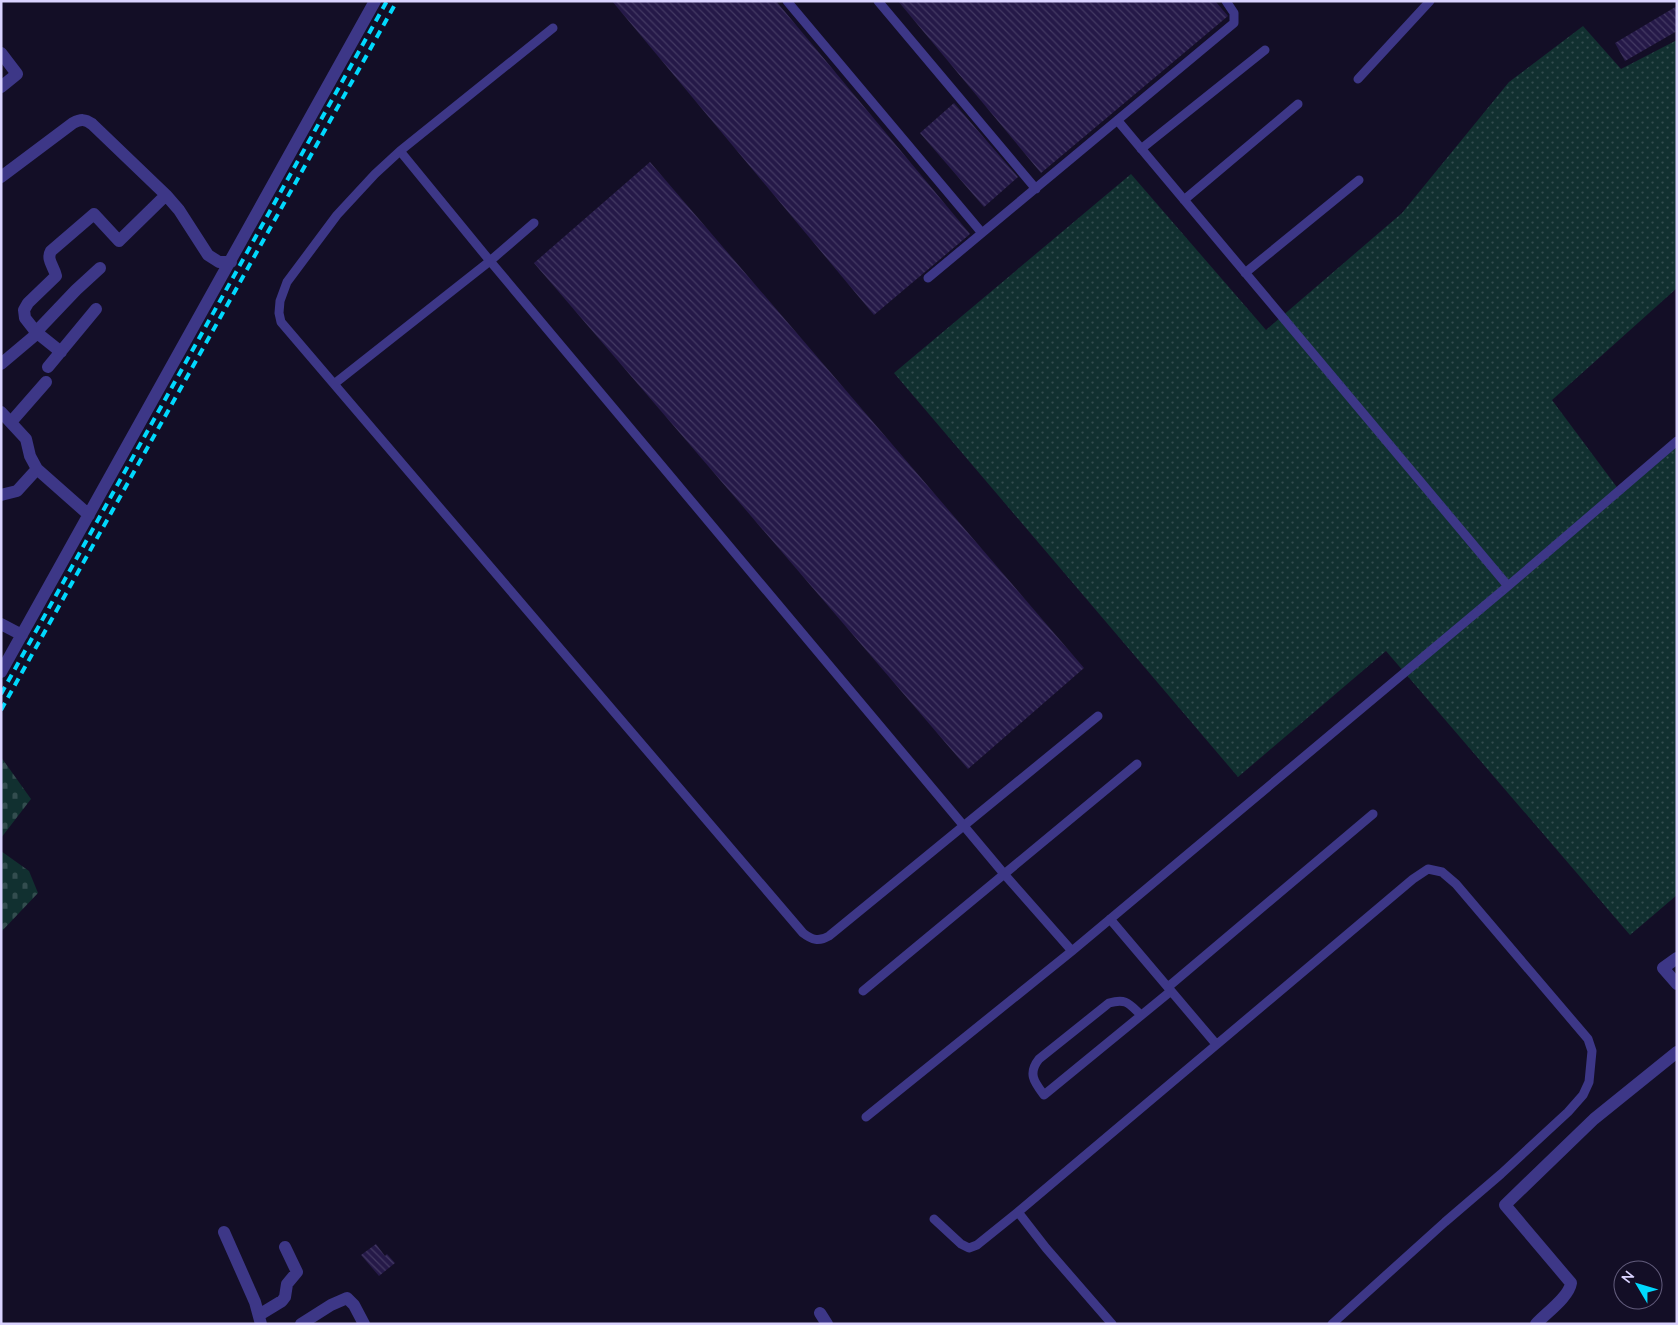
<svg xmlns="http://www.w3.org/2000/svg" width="1678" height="1325" viewBox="0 0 1678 1325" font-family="Lato,sans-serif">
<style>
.grass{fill:url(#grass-dots)}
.cemetery{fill:url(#cemetery-stones)}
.building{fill:url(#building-back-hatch)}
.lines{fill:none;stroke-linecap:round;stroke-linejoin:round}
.lane{stroke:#3d3787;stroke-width:9}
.street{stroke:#3d3787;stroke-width:12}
.rail{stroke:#00d9fe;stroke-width:4;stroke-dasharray:8 6;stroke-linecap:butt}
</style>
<defs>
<pattern id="grass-dots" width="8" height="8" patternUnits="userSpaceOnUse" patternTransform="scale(1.25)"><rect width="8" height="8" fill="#113030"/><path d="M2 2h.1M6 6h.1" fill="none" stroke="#334d4f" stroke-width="1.8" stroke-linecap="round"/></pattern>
<pattern id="cemetery-stones" width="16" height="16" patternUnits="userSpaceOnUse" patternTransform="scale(1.25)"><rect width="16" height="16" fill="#113030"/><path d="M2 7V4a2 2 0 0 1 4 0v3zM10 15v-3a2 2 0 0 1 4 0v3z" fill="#334d4f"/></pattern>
<pattern id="building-back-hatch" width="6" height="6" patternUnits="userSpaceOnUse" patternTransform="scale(1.25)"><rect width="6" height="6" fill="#251948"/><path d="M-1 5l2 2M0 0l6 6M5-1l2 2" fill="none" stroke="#443a63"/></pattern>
</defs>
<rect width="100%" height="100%" fill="#130e26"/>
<path class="grass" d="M1583,26L1621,69L1677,40V288L1552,400L1619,490L1677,441V895L1630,935L1386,651L1238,777L894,373L1131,174L1266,330L1402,213L1509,82Z"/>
<path class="cemetery" d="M1,757L31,799L1,838Z
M1,851L29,871L38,893L1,932Z"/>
<path class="building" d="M612,1H776L970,234L874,315Z
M898,1H1215L1228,16L1041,173Z
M1677,6V31L1625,61L1615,43Z
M954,103L1018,177L984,207L920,133Z
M650,162L1084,668L968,769L534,263Z
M376,1244L385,1256L387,1254L395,1263L379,1276L361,1255Z"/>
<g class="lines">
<path class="lane" d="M787,1L982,233
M878,1L1036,189
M553,28L400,151L375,174L337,215L287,282L280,301L279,313L281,322L803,933C812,940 819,942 829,936L1098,716
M1358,79L1430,1
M1118,121L1508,586
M1141,149L1265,50
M400,151L490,261L1005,875L1072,951
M1184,200L1298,104
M1245,273L1359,180
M928,278L1234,23V13L1226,1
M334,384L490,261L534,223
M1110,919L1216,1044
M1168,987L1373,814
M863,991L1137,764
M1141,1015C1129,1004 1127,998 1109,1003L1039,1059C1027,1074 1035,1083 1044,1095L1171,991
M866,1117L1072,951L1508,586L1677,441
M934,1219L961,1244L969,1248L977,1245L1018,1212
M1112,1324L1046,1248L1018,1212L1413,879L1428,869L1442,872L1456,884L1588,1039L1592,1051L1589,1082L1583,1095L1568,1112L1501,1174L1445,1222L1332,1324"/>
<path class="street" d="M1,53L17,74L1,87
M1,177L73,123C81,119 85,119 92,124L166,195
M61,352L36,332L76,290L100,268
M1,364L33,337L36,332L25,318L24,310L28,303L56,276C54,266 46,260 51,251L94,214L119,241L166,195L179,210L208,255L219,262H231
M48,367L96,309
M1,412L26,439L30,456L37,469L89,515
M11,422L46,382
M1,495L17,491L37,469
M1,624L22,635
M1,672L375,1
M1677,958L1663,968L1677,984
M224,1232L255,1302L261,1324
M820,1313L827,1324
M259,1315L282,1301L285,1297L287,1284L297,1272L285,1247
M301,1324L331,1305L347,1298L354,1305L364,1324
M1536,1324C1546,1313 1569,1297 1571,1283L1505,1205L1594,1119L1677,1052"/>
<path class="rail" d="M1,694L387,1
M1,710L397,1"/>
</g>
<rect width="1678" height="1325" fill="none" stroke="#dad3ff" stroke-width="5"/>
<g transform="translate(1638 1285) rotate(308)"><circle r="24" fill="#130e26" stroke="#635d7d"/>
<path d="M0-4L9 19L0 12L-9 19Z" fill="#00d9fe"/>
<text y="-8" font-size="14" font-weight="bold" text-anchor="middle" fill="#dad3ff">N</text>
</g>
</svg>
